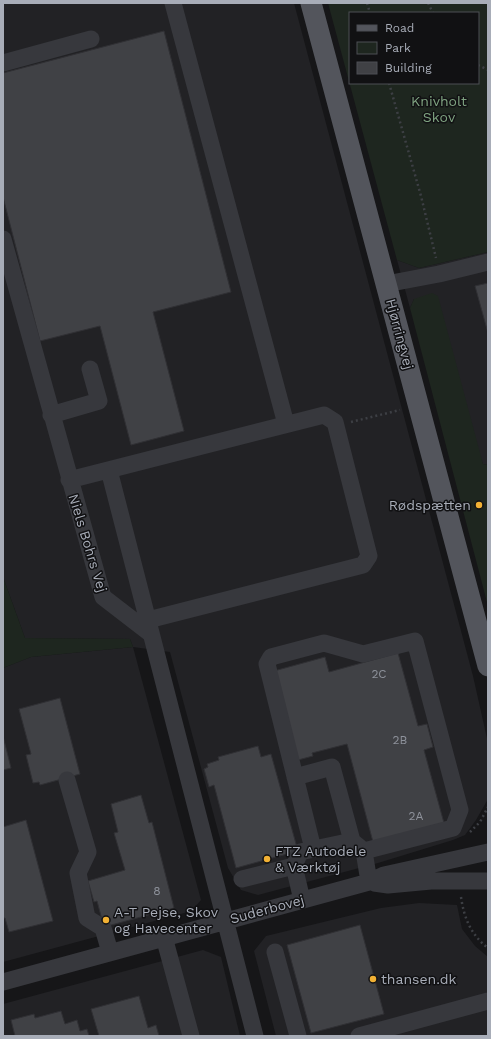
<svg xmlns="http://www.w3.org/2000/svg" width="491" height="1039" viewBox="0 0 491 1039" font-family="'Work Sans',sans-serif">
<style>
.built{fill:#222225}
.green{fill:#1e261f;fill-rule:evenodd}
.building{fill:#404145;stroke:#303034}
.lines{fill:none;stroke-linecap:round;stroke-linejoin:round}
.path{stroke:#3d3f44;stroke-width:2.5;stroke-dasharray:2 3;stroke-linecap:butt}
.minor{stroke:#37383d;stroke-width:17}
.major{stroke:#53555c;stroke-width:21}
.poi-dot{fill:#f2b134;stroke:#111113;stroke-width:1.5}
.labels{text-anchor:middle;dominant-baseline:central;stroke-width:3;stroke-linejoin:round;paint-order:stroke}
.number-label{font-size:12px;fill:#8e929b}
.park-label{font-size:14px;fill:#7fa381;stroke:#111113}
.street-label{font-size:14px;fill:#a8adb8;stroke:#111113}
.poi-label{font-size:14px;fill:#a8adb8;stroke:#111113;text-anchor:start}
</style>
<rect width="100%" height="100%" fill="#161618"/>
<path class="built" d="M3,3H294L473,676L488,743V799L476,820L465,835L453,840L378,863L258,895L241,890L228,868L170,652L133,647L201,900L194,908L184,913L3,962V668L31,657L133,647L130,639L25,638L3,577Z
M488,252V465L483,464L414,299L410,308L397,260L419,268Z
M419,903L457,905L462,929L475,946L488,957V1036H276L254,951L266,936L381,908Z
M203,950L221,957L240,1036H3V1004Z"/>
<path class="green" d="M328,3H488V252L419,268L397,260ZM350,13H478V83H350Z
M432,293L438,296L483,464L488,465V606L410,308L414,299Z
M3,577L25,638L130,639L133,647L31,657L3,668Z"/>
<path class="building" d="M164,31L231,292L153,312L184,431L131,445L100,326L40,341L3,197V73Z
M488,283V333L475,286Z
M398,653L418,726L427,724L433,747L424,750L444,823L373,842L347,744L312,753L313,756L298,760L274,671L325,657L329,672Z
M60,698L80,774L40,785L39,782L33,783L26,755L31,754L19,709Z
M3,736L11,768L3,770Z
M258,746L261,757L271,754L298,851L236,868L214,785L209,787L204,769L208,767L207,764L219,760L218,757Z
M141,795L149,823L152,822L174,908L104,927L97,901L94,902L88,881L125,870L114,833L118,832L111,804Z
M26,820L53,921L9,932L5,918H3V827Z
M360,925L384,1014L311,1033L287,945Z
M139,996L148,1028L156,1025L159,1036H99L91,1009Z
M61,1011L65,1024L77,1020L80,1031L87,1029L89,1036H15L11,1020L34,1014L35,1018Z"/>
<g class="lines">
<path class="path" d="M367,3L370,13
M428,3L433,13
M478,65L488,70
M389,83L421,196L436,258
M351,422L400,410
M470,832L480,822L488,807
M461,897C464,918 471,935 488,948"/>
<path class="minor" d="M173,3L286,424
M3,63L91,39
M3,239L103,597L151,634
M386,284L439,274L488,262
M51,415L99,401L90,369
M109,470L255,1036
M69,480L324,415L335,422L369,556L363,565L148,620
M295,777L332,767L352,841
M67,780L88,852L78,873L87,918L103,928L110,952
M364,851L369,882
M294,866L302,900
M242,879L294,866L300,852L352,841L364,851L453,828L460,810L415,641L363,654L324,643L271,657L267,664L313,849
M374,883L388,885L431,881H488
M164,937L191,1036
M275,952L298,1036
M3,982L369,882L384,875L488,852
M359,1036L488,1001"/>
<path class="major" d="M311,3L488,666"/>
</g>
<g class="poi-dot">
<circle cx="479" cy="505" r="4"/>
<circle cx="267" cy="859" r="4"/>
<circle cx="106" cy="920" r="4"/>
<circle cx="373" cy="979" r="4"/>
</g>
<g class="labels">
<g class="number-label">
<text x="379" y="674">2C</text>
<text x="400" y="740">2B</text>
<text x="416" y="816">2A</text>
<text x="157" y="891">8</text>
</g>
<g class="park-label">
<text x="439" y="101">Knivholt<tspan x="439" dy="16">Skov</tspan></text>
</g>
<g class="street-label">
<text transform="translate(400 334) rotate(75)">Hjørringvej</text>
<text transform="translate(88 543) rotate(73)">Niels Bohrs Vej</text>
<text transform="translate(267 909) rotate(-15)">Suderbovej</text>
</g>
<g class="poi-label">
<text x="471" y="505" text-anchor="end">Rødspætten</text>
<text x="275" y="851">FTZ Autodele<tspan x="275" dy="16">&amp; Værktøj</tspan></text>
<text x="114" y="912">A-T Pejse, Skov<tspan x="114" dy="16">og Havecenter</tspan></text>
<text x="381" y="979">thansen.dk</text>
</g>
</g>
<rect width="491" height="1039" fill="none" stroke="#a8adb8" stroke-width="8"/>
<rect x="349" y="12" width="130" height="72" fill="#111113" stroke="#4d4f55"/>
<rect x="357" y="25" width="20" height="6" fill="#53555c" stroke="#4d4f55"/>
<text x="385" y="32" font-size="12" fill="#a8adb8">Road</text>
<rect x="357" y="42" width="20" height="12" fill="#1e261f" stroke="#4d4f55"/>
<text x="385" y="52" font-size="12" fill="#a8adb8">Park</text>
<rect x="357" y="62" width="20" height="12" fill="#404145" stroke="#4d4f55"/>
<text x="385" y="72" font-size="12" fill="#a8adb8">Building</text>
</svg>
